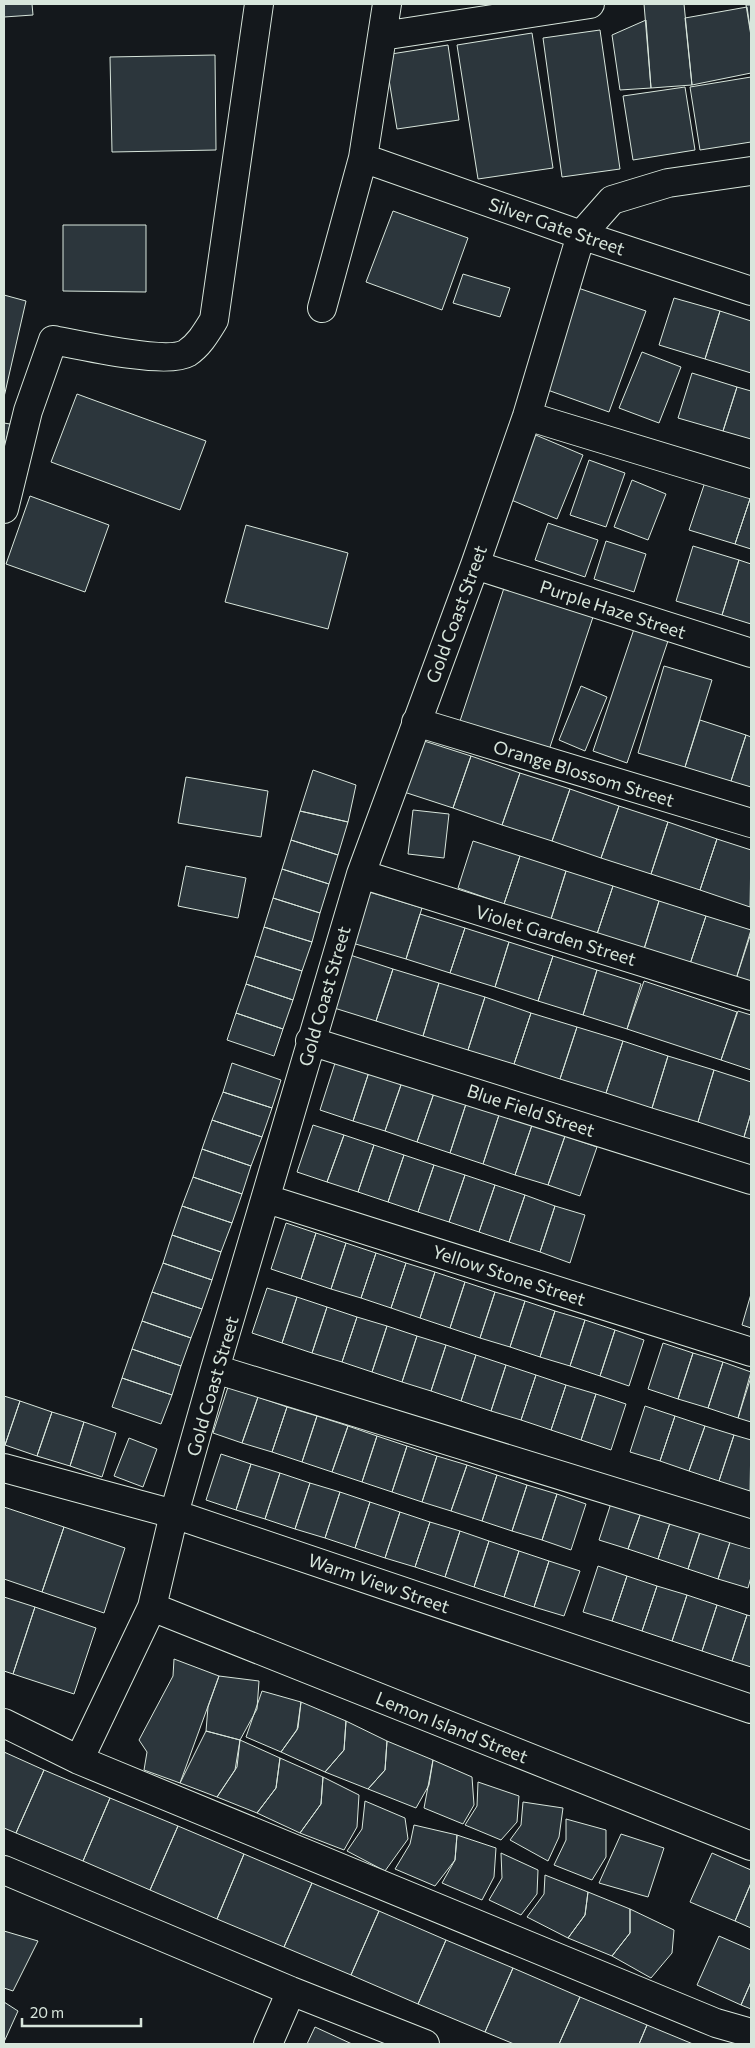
<svg xmlns="http://www.w3.org/2000/svg" width="755" height="2048" viewBox="0 0 755 2048" font-family="Commissioner,sans-serif">
<style>
.building{fill:#2c363c;stroke:#d8e6dc}
.lines{fill:none;stroke-linecap:round;stroke-linejoin:round}
.street-casing{stroke:#d8e6dc;stroke-width:30}
.street{stroke:#14181c;stroke-width:28}
.labels{text-anchor:middle;dominant-baseline:central;stroke-width:4;stroke-linejoin:round;paint-order:stroke}
.street-label{font-size:18px;fill:#d8e6dc;stroke:#14181c}
</style>
<rect width="100%" height="100%" fill="#14181c"/>
<path class="building" d="M4,4H32L33,15L4,17Z
M644,4H684L692,85L651,88Z
M746,5H751V36Z
M747,7L751,34V73L692,85L685,18Z
M646,20L651,88L620,90L612,35Z
M600,30L620,169L562,177L543,38Z
M532,33L553,168L478,179L457,45Z
M448,45L459,120L397,129L385,55Z
M215,55L216,150L112,152L110,57Z
M751,77V142L700,150L690,87Z
M685,87L695,150L633,160L623,96Z
M393,211L468,238L442,310L366,282Z
M63,225H146V292L63,291Z
M463,274L510,288L500,317L453,303Z
M578,288L646,311L609,412L542,388Z
M4,295L26,301L4,397Z
M674,298L720,311L705,359L659,345Z
M720,311L751,321V373L705,359Z
M642,352L681,367L659,423L619,408Z
M692,373L737,387L723,431L678,418Z
M737,387L751,391V439L723,431Z
M77,394L206,441L180,510L51,462Z
M4,423L10,424L4,451Z
M531,433L583,455L557,519L504,497Z
M589,460L625,473L606,527L570,515Z
M632,480L666,494L648,540L614,527Z
M705,482L751,496L735,544L689,530Z
M30,496L109,525L85,592L6,564Z
M751,496V549L735,544Z
M548,523L598,540L585,577L535,560Z
M246,525L348,553L328,629L225,602Z
M606,541L646,554L634,592L594,579Z
M693,546L739,560L722,615L676,601Z
M739,560L751,564V624L722,615Z
M504,588L593,617L548,753L459,724Z
M636,623L670,635L627,763L593,751Z
M664,666L712,680L685,767L638,753Z
M581,686L607,697L585,751L559,740Z
M700,720L746,735L731,781L685,767Z
M746,735L751,737V787L731,781Z
M421,740L471,756L453,808L404,792Z
M471,756L520,773L502,825L453,808Z
M313,770L356,785L348,822L300,811Z
M520,773L570,789L552,841L502,825Z
M186,777L268,791L261,837L178,823Z
M570,789L619,806L601,858L552,841Z
M619,806L668,822L651,874L601,858Z
M413,810L449,814L444,858L408,854Z
M300,811L348,822L338,855L291,840Z
M668,822L717,839L700,890L651,874Z
M717,839L751,850L750,907L700,890Z
M291,840L338,855L329,884L282,869Z
M473,841L520,856L504,904L458,888Z
M520,856L566,871L551,919L504,904Z
M186,866L246,878L238,918L178,906Z
M282,869L329,884L320,913L273,898Z
M566,871L613,886L597,934L551,919Z
M613,886L659,901L644,949L597,934Z
M366,891L422,908L406,959L349,942Z
M273,898L320,913L312,942L264,927Z
M659,901L706,916L690,964L644,949Z
M420,914L465,928L450,973L406,959Z
M706,916L751,930L736,979L690,964Z
M264,927L312,942L302,971L255,956Z
M465,928L509,942L495,987L450,973Z
M751,933V984L736,979Z
M509,942L553,956L538,1001L495,987Z
M347,954L393,969L376,1021L331,1007Z
M255,956L302,971L293,1000L246,984Z
M553,956L597,970L583,1015L538,1001Z
M393,969L439,983L423,1036L376,1021Z
M597,970L641,984L627,1029L583,1015Z
M644,981L737,1012L721,1060L627,1029Z
M439,983L485,997L468,1050L423,1036Z
M246,984L293,1000L283,1029L236,1013Z
M485,997L531,1013L514,1064L468,1050Z
M738,1011L751,1015V1070L721,1060Z
M236,1013L283,1029L274,1056L227,1040Z
M531,1013L577,1027L560,1079L514,1064Z
M577,1027L623,1041L606,1093L560,1079Z
M623,1041L668,1056L652,1108L606,1093Z
M668,1056L714,1070L698,1122L652,1108Z
M336,1060L369,1072L353,1121L320,1110Z
M232,1063L281,1080L272,1108L223,1092Z
M714,1070L751,1082V1113L744,1137L698,1122Z
M369,1072L402,1082L385,1131L353,1121Z
M402,1082L434,1093L417,1142L385,1131Z
M223,1092L272,1108L262,1137L212,1120Z
M434,1093L466,1104L450,1153L417,1142Z
M466,1104L499,1115L483,1164L450,1153Z
M751,1113V1139L744,1137Z
M499,1115L532,1125L515,1175L483,1164Z
M212,1120L262,1137L251,1166L202,1149Z
M313,1125L344,1135L327,1182L297,1172Z
M532,1125L565,1136L548,1185L515,1175Z
M344,1135L374,1145L358,1192L327,1182Z
M565,1136L597,1147L580,1196L548,1185Z
M374,1145L404,1155L388,1202L358,1192Z
M202,1149L251,1166L242,1194L193,1177Z
M404,1155L434,1165L418,1212L388,1202Z
M434,1165L465,1175L449,1222L418,1212Z
M465,1175L495,1185L479,1232L449,1222Z
M193,1177L242,1194L232,1223L182,1206Z
M495,1185L525,1195L509,1242L479,1232Z
M525,1195L555,1206L540,1252L509,1242Z
M182,1206L232,1223L221,1252L172,1235Z
M555,1206L585,1215L570,1263L540,1252Z
M286,1223L316,1233L301,1279L271,1269Z
M316,1233L346,1243L331,1289L301,1279Z
M172,1235L221,1252L212,1280L163,1263Z
M346,1243L376,1253L361,1298L331,1289Z
M376,1253L406,1263L391,1308L361,1298Z
M163,1263L212,1280L202,1309L152,1292Z
M406,1263L435,1272L420,1318L391,1308Z
M435,1272L465,1282L450,1328L420,1318Z
M465,1282L495,1292L480,1338L450,1328Z
M267,1288L297,1297L282,1343L252,1333Z
M152,1292L202,1309L191,1338L142,1321Z
M495,1292L525,1301L510,1347L480,1338Z
M751,1294V1328L742,1325Z
M297,1297L327,1307L312,1353L282,1343Z
M525,1301L555,1311L540,1357L510,1347Z
M327,1307L357,1317L342,1362L312,1353Z
M555,1311L585,1320L570,1366L540,1357Z
M357,1317L387,1326L372,1372L342,1362Z
M585,1320L615,1330L600,1376L570,1366Z
M142,1321L191,1338L181,1366L132,1349Z
M387,1326L417,1336L402,1382L372,1372Z
M615,1330L644,1340L629,1386L600,1376Z
M417,1336L446,1345L431,1391L402,1382Z
M663,1343L693,1353L678,1399L648,1389Z
M446,1345L476,1355L461,1401L431,1391Z
M132,1349L181,1366L172,1395L122,1378Z
M693,1353L723,1362L708,1408L678,1399Z
M476,1355L506,1365L491,1411L461,1401Z
M723,1362L751,1372L738,1418L708,1408Z
M506,1365L536,1375L521,1420L491,1411Z
M536,1375L566,1385L551,1430L521,1420Z
M751,1377V1422L738,1418Z
M122,1378L172,1395L161,1424L112,1407Z
M566,1385L596,1394L581,1440L551,1430Z
M228,1387L258,1397L242,1443L213,1433Z
M596,1394L626,1404L611,1450L581,1440Z
M4,1396L20,1401L5,1445H4Z
M258,1397L287,1407L272,1452L242,1443Z
M20,1401L52,1412L37,1456L5,1445Z
M645,1406L675,1416L660,1461L630,1452Z
M287,1407L317,1416L302,1462L272,1452Z
M52,1412L84,1422L70,1466L37,1456Z
M317,1416L348,1426L332,1472L302,1462Z
M675,1416L705,1426L689,1471L660,1461Z
M84,1422L116,1433L102,1477L70,1466Z
M348,1426L377,1436L362,1482L332,1472Z
M705,1426L734,1435L719,1481L689,1471Z
M734,1435L751,1440L750,1491L719,1481Z
M377,1436L407,1446L392,1492L362,1482Z
M129,1438L157,1449L143,1487L114,1476Z
M407,1446L437,1456L422,1502L392,1492Z
M221,1454L251,1464L236,1510L206,1500Z
M437,1456L467,1465L451,1511L422,1502Z
M251,1464L280,1473L265,1519L236,1510Z
M467,1465L497,1475L482,1521L451,1511Z
M280,1473L310,1483L295,1529L265,1519Z
M497,1475L527,1485L512,1531L482,1521Z
M310,1483L340,1492L325,1538L295,1529Z
M527,1485L557,1494L542,1540L512,1531Z
M340,1492L370,1502L355,1548L325,1538Z
M557,1494L586,1504L571,1550L542,1540Z
M614,1494L644,1504L628,1549L599,1540Z
M370,1502L400,1512L385,1558L355,1548Z
M644,1504L673,1514L658,1559L628,1549Z
M4,1507L64,1527L42,1592L4,1579Z
M400,1512L430,1522L415,1567L385,1558Z
M673,1514L703,1523L688,1569L658,1559Z
M430,1522L460,1531L445,1577L415,1567Z
M703,1523L733,1533L718,1579L688,1569Z
M64,1527L125,1548L104,1613L42,1592Z
M460,1531L489,1541L474,1587L445,1577Z
M733,1533L751,1539V1577L748,1588L718,1579Z
M489,1541L519,1551L504,1597L474,1587Z
M519,1551L549,1561L534,1607L504,1597Z
M549,1561L580,1571L564,1616L534,1607Z
M598,1566L627,1576L612,1621L583,1612Z
M627,1576L657,1586L642,1631L612,1621Z
M657,1586L687,1595L672,1641L642,1631Z
M687,1595L717,1605L702,1651L672,1641Z
M4,1597L35,1607L13,1674L4,1671Z
M717,1605L747,1615L732,1661L702,1651Z
M35,1607L96,1628L74,1694L13,1674Z
M747,1615L751,1616V1667L732,1661Z
M174,1659L219,1676L180,1783L144,1770L147,1752L139,1740L173,1676Z
M219,1676L259,1681L257,1709L240,1740L206,1731L208,1707Z
M262,1691L301,1702L298,1728L281,1752L246,1737Z
M301,1702L346,1721L344,1750L325,1772L281,1752L297,1730Z
M346,1721L387,1741L385,1770L368,1789L325,1772L344,1750Z
M206,1731L240,1740L237,1767L217,1797L180,1783Z
M240,1740L280,1758L276,1788L257,1813L217,1797L235,1770Z
M387,1741L433,1760L429,1785L416,1808L368,1789L385,1770Z
M4,1752L44,1770L16,1833L4,1828Z
M280,1758L323,1777L321,1804L300,1833L257,1813L276,1788Z
M433,1760L472,1777L474,1805L463,1824L424,1808Z
M44,1770L110,1798L83,1861L16,1833Z
M323,1777L359,1795L357,1827L344,1850L300,1833L321,1804Z
M478,1782L519,1796L517,1822L501,1840L465,1825L477,1806Z
M110,1798L178,1826L150,1890L83,1861Z
M365,1801L405,1818L408,1839L385,1871L347,1851L362,1829Z
M523,1802L563,1808L559,1837L548,1861L510,1840L521,1825Z
M566,1819L606,1830V1857L592,1880L554,1865L566,1840Z
M414,1825L457,1835L455,1860L435,1886L395,1869L410,1844Z
M178,1826L244,1854L217,1919L150,1890Z
M621,1834L664,1848L648,1897L599,1883Z
M457,1835L496,1848L494,1877L482,1900L442,1883L455,1860Z
M501,1853L538,1870L537,1894L521,1915L489,1900L502,1878Z
M712,1853L751,1870V1883L735,1921L690,1902Z
M244,1854L312,1883L284,1947L217,1919Z
M545,1875L588,1892L585,1915L568,1938L527,1917L544,1894Z
M312,1883L379,1911L351,1975L284,1947Z
M751,1883V1928L735,1921Z
M588,1892L630,1909V1933L612,1956L568,1938L585,1915Z
M630,1909L674,1930L672,1953L651,1978L612,1956L630,1933Z
M379,1911L446,1940L418,2004L351,1975Z
M4,1931L38,1941L13,1991L4,1988Z
M719,1936L751,1950V1982L741,2005L697,1985Z
M446,1940L513,1968L485,2032L418,2004Z
M513,1968L580,1997L559,2044H514L485,2032Z
M751,1982V2009L741,2005Z
M580,1997L647,2025L639,2044H559Z
M4,2002L18,2011L4,2042Z
M647,2025L693,2044H639Z
M315,2027L352,2044H307Z"/>
<g class="lines">
<g class="street-casing">
<path id="street" d="M382,36L590,4
M363,158L581,235L751,291
M322,308L363,158L387,4
M527,416L751,484
M4,509L28,411L53,340C79,345 167,365 187,353C199,345 206,333 214,320L259,4
M475,565L751,653
M416,722L751,823
M361,874L751,996
M310,1041L751,1180
M267,1199L751,1352
M215,1369L751,1534
M4,1468L174,1514L751,1709
M152,1607L751,1846
M4,1723L79,1760L716,2023L751,2033
M79,1760L152,1607L174,1514L215,1369L361,874L475,565L527,416L581,235L612,200L668,183L751,171
M4,1870L291,1991L425,2044
M268,2044L291,1991"/>
</g>
<use href="#street" class="street"/>
</g>
<g class="labels">
<g class="street-label">
<text transform="translate(557 226) rotate(19)">Silver Gate Street</text>
<text transform="translate(613 609) rotate(18)">Purple Haze Street</text>
<text transform="translate(456 614) rotate(-70)">Gold Coast Street</text>
<text transform="translate(584 773) rotate(17)">Orange Blossom Street</text>
<text transform="translate(556 935) rotate(17)">Violet Garden Street</text>
<text transform="translate(324 996) rotate(-74)">Gold Coast Street</text>
<text transform="translate(531 1110) rotate(18)">Blue Field Street</text>
<text transform="translate(509 1275) rotate(18)">Yellow Stone Street</text>
<text transform="translate(212 1386) rotate(-74)">Gold Coast Street</text>
<text transform="translate(379 1583) rotate(19)">Warm View Street</text>
<text transform="translate(452 1727) rotate(22)">Lemon Island Street</text>
</g>
</g>
<rect width="755" height="2048" fill="none" stroke="#d8e6dc" stroke-width="10"/>
<path d="M22 2018v8h119v-8" fill="none" stroke="#d8e6dc" stroke-width="2.5"/>
<text x="30" y="2018" font-size="15" fill="#d8e6dc" stroke="#14181c" stroke-width="4" paint-order="stroke">20 m</text>
</svg>
